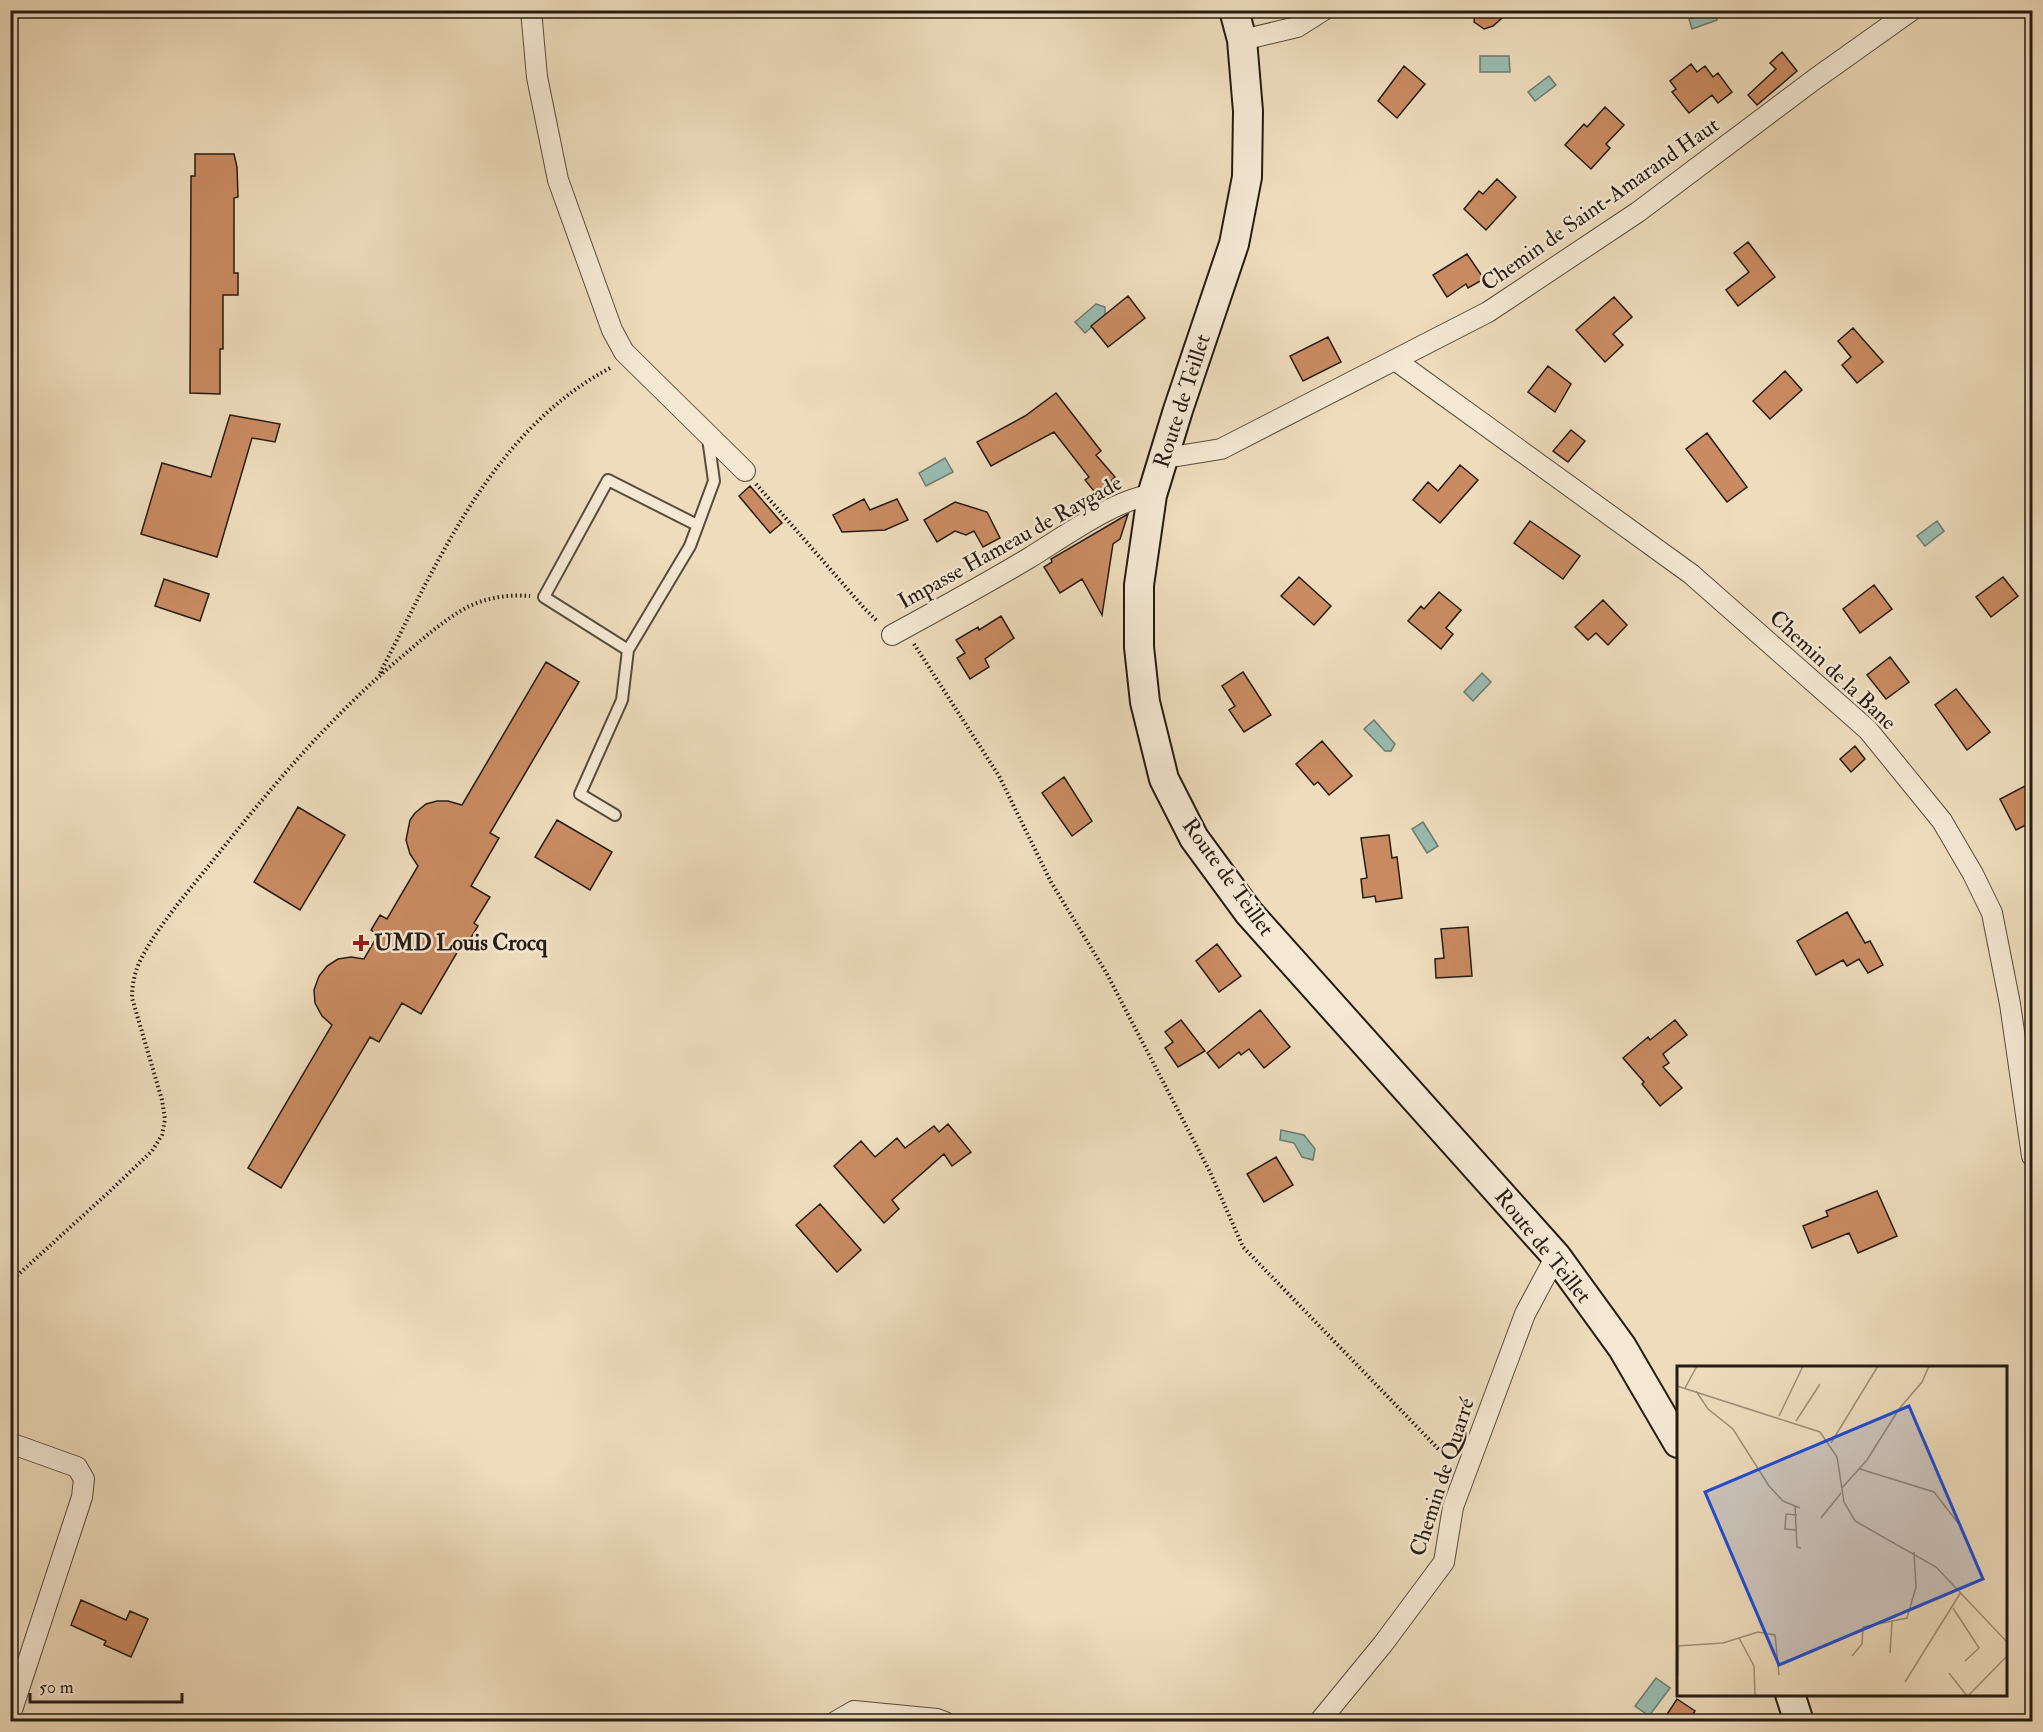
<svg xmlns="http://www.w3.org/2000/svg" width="2043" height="1732" viewBox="0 0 2043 1732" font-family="'IM FELL Double Pica',serif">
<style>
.water{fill:#99bcb1;stroke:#6b7c72;stroke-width:1.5}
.building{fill:#ca8b62;stroke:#251c14;stroke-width:1.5}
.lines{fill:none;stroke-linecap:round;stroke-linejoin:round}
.service-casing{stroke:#574c3e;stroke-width:14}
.minor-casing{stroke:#574c3e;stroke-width:22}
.secondary-casing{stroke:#251c14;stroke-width:32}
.path{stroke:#251c14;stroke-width:4;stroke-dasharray:1.5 3;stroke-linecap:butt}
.service{stroke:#f4e8d3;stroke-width:10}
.minor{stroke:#f4e8d3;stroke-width:20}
.secondary{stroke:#f4e8d3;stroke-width:28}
.poi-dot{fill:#8f2418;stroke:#f4e8d3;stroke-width:2}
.labels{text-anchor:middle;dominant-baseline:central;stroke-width:5;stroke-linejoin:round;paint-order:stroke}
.street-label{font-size:22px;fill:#251c14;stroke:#f4e8d3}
.poi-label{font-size:22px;font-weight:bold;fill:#251c14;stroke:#f4e8d3;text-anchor:start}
.inset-river{fill:none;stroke:#99bcb1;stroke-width:3}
.inset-road{fill:none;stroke:#9e8f79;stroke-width:1.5}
.view{fill:#1d4ed8;fill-opacity:0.15;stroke:#1d4ed8;stroke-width:3}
.inset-edge{fill:none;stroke:#251c14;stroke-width:3}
</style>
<rect width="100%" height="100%" fill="#eedcbc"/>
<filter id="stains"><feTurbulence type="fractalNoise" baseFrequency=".00333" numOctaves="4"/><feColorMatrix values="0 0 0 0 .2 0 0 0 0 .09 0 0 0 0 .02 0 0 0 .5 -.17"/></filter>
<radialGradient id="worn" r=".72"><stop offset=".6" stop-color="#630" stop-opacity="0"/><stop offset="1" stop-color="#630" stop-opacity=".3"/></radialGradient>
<path class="water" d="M1713,11L1717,20L1692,29L1689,19Z
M1480,56H1509L1510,72H1480Z
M1549,76L1556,85L1535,101L1528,92Z
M1096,304L1105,307V315L1085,333L1075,322Z
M945,458L953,472L926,486L919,473Z
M1937,521L1944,531L1925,546L1917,536Z
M1482,673L1491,682L1473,701L1464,692Z
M1374,720L1395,744L1391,751H1385L1364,729Z
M1423,822L1438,846L1427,853L1412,829Z
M1281,1130L1304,1135L1315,1149L1313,1160L1302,1157L1294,1143L1280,1140Z
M1656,1678L1670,1688L1649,1716L1635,1706Z"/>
<path class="building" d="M1475,10H1511L1493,26L1484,29L1474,22Z
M1782,52L1797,71L1757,105L1748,95L1776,69L1770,63Z
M1691,64L1697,72L1705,66L1713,77L1718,73L1732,92L1718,103L1712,95L1689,113L1672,92L1676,89L1670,81Z
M1404,66L1425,84L1397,118L1378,101Z
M1605,107L1624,125L1606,144L1610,148L1591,169L1565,145L1584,124L1587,127Z
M195,154H234L237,167L238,197L234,198V273H238V295H223V349H220V394L190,393L191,176H195Z
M1497,179L1516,197L1486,230L1464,209L1479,191L1483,194Z
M1748,242L1775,277L1738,306L1726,290L1749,272L1734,253Z
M1467,254L1484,279L1468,288L1466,284L1447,297L1433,275Z
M1128,296L1145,318L1108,347L1091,326Z
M1614,297L1632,317L1613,334L1623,345L1605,362L1576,330Z
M1853,328L1883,362L1857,383L1842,365L1851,357L1838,341Z
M1328,337L1341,362L1303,381L1290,356Z
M1548,366L1571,384L1555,412L1528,392Z
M1785,371L1802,390L1770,419L1753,401Z
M1056,393L1101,451L1096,455L1115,477L1111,481L1113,483L1098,496L1085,480L1089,477L1054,432L991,466L977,442L1025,416Z
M230,415L280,424L275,442L252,438L217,557L141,534L162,463L211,477Z
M1571,430L1585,441L1568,462L1553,451Z
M1707,433L1747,487L1727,502L1686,449Z
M1460,465L1478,480L1440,523L1413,500L1428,482L1438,491Z
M750,486L782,523L770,533L739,496Z
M864,499L870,510L897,499L908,520L885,530L842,532L833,515Z
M955,502L987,512L1000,538L983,547L974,531L966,535L955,531L937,542L924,520Z
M1128,514L1120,539L1113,544L1102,615L1082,579L1060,593L1044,567L1052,562L1051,559Z
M1530,521L1580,556L1563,579L1514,543Z
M1299,577L1331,606L1314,625L1281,596Z
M2003,577L2018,596L1991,617L1976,597Z
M164,579L209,594L200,621L155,606Z
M1874,585L1892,609L1860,633L1843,609Z
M1439,592L1461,610L1446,628L1453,634L1441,649L1408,621L1421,606L1424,609Z
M1603,600L1627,625L1608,645L1596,633L1588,640L1575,627Z
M1001,616L1014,638L985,659L989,667L970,679L957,658L965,653L956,640L978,627L979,630Z
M1890,657L1909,682L1886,699L1867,675Z
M546,662L579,682L490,833L499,838L471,886L490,897L474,923L478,926L466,946L462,944L421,1014L402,1003L379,1042L370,1037L281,1188L248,1168L332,1025L322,1016L315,1003L314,990L319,976L327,966L338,959L351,957L364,959L378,935L371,930L380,915L387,919L418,866L410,854L406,840L410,820L415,813L426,804L437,801H448L462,805Z
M1243,672L1271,715L1244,732L1229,710L1235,706L1222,686Z
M1956,689L1990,732L1967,750L1935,705Z
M1322,741L1352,776L1329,795L1318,782L1314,785L1296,764Z
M1855,746L1865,759L1851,772L1840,759Z
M1064,777L1092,821L1072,836L1042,793Z
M2027,785L2032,795V822L2016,830L2000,799Z
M298,807L345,835L300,910L254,882Z
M557,820L612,852L590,890L535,857Z
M1389,835L1392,858L1397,857L1402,898L1376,902L1375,896L1363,898L1361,879L1367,878L1361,838Z
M1847,912L1865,943L1870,941L1883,965L1868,973L1859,959L1847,966L1843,960L1816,975L1797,941Z
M1468,927L1472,976L1436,978L1435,959L1444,958L1441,929Z
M1217,944L1241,976L1219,992L1196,961Z
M1260,1010L1290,1047L1264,1068L1249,1049L1241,1055L1239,1052L1219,1068L1207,1053Z
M1181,1020L1205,1051L1178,1067L1165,1048L1173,1042L1165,1032Z
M1675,1020L1687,1035L1663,1054L1669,1063L1663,1067L1682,1088L1660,1106L1642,1084L1644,1082L1623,1058L1648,1037L1650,1040Z
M948,1124L971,1152L952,1166L944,1154L892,1200L899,1209L884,1223L834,1166L861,1141L875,1157L897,1138L905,1148L934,1126L939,1132Z
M1276,1157L1293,1185L1264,1202L1247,1174Z
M1877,1191L1897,1236L1858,1253L1849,1233L1812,1248L1803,1226L1828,1216L1826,1211Z
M820,1204L861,1250L837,1272L796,1225Z
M81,1600L126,1620L130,1611L148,1619L131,1657L104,1645L106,1641L71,1625Z
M1677,1699L1695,1711L1688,1722H1662Z"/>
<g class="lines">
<g class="service-casing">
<path id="service" d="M628,650L544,597L608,480L697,525
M615,815L580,794L622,700L628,650L690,546L714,481L708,438"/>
</g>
<g class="minor-casing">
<path id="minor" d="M531,10L537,77L558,180L612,330L624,352L745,471
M1242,40L1297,27L1324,10
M1395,360L1691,574L1868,730L1942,821L1973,874L1992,913L2010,1004L2032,1156
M1164,455L1178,456L1221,449L1488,312L1638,212L1815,79L1912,10
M892,635C938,610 984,585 1029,558C1062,538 1115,499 1152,495
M10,1443L77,1467L84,1479L82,1497L10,1716
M835,1722L854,1711L937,1719L945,1722
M1319,1722L1383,1644L1444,1562L1453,1507L1525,1314L1556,1256"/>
</g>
<g class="secondary-casing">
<path id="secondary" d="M1234,10L1242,40L1248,111L1247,177L1234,244L1178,410L1152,495L1139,585V647L1145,702L1164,779L1194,838L1249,913L1556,1256L1622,1347L1678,1443
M1790,1694L1799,1722"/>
</g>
<path class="path" d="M756,484L864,608L878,622
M914,644L999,776L1051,882L1107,974L1210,1172L1243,1247L1450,1461
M380,673C439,560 493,429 612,367
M10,1282L109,1192L152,1151L162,1135L165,1119L162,1100L132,998C132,986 134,975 139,963C156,928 187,893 211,863C268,791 328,719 399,659C419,642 440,623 464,609C483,598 508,594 530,596"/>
<use href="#service" class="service"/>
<use href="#minor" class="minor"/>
<use href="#secondary" class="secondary"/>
</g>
<path class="poi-dot" d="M358 934h6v6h6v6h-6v6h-6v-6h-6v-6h6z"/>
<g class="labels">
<g class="street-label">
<text transform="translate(1600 204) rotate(-35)">Chemin de Saint-Amarand Haut</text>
<text transform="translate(1182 401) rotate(-72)">Route de Teillet</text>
<text transform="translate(1010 542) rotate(-29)">Impasse Hameau de Raygade</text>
<text transform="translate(1833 670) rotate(43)">Chemin de la Bane</text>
<text transform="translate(1228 877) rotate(54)">Route de Teillet</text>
<text transform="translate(1543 1246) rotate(51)">Route de Teillet</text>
<text transform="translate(1442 1477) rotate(-72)">Chemin de Quarré</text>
</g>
<g class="poi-label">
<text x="374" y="943">UMD Louis Crocq</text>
</g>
</g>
<g transform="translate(1677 1366)">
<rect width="330" height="330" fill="#eedcbc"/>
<path class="inset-river" d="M0,310L1,281"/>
<path class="inset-road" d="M0,20L143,66L160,91L167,136L178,155L259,201L330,276M8,22L20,0M19,25L31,43L56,63L92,120L106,135L123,142M102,50L126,0M119,55L143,18M154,77L201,0M183,103L257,126L281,157M165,122L190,94L222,43L245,16L252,0M118,140L120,181L124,182M144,152L164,127M119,164L108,163L109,148L120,149M276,242L302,282L288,295M62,272L77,300L78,330M0,280L46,277L81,266L98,269L102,309M213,287L215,256M175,290L185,278L186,261L230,252L239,221L237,186M272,307L290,330M228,316L284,226M291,330L330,290"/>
<path class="view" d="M232,40L306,213L102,299L28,126Z"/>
<rect width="330" height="330" class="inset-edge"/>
</g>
<rect width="2043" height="1732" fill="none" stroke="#eedcbc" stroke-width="36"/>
<rect x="12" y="12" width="2019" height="1708" fill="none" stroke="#251c14" stroke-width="3"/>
<rect x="18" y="18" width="2007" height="1696" fill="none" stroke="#251c14" stroke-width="1.5"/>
<path d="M30 1693v9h152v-9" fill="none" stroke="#251c14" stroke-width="3"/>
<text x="39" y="1693" font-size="18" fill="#251c14" stroke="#f4e8d3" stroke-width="4.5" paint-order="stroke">50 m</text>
<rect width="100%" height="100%" filter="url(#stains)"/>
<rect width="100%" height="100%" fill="url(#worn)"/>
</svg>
